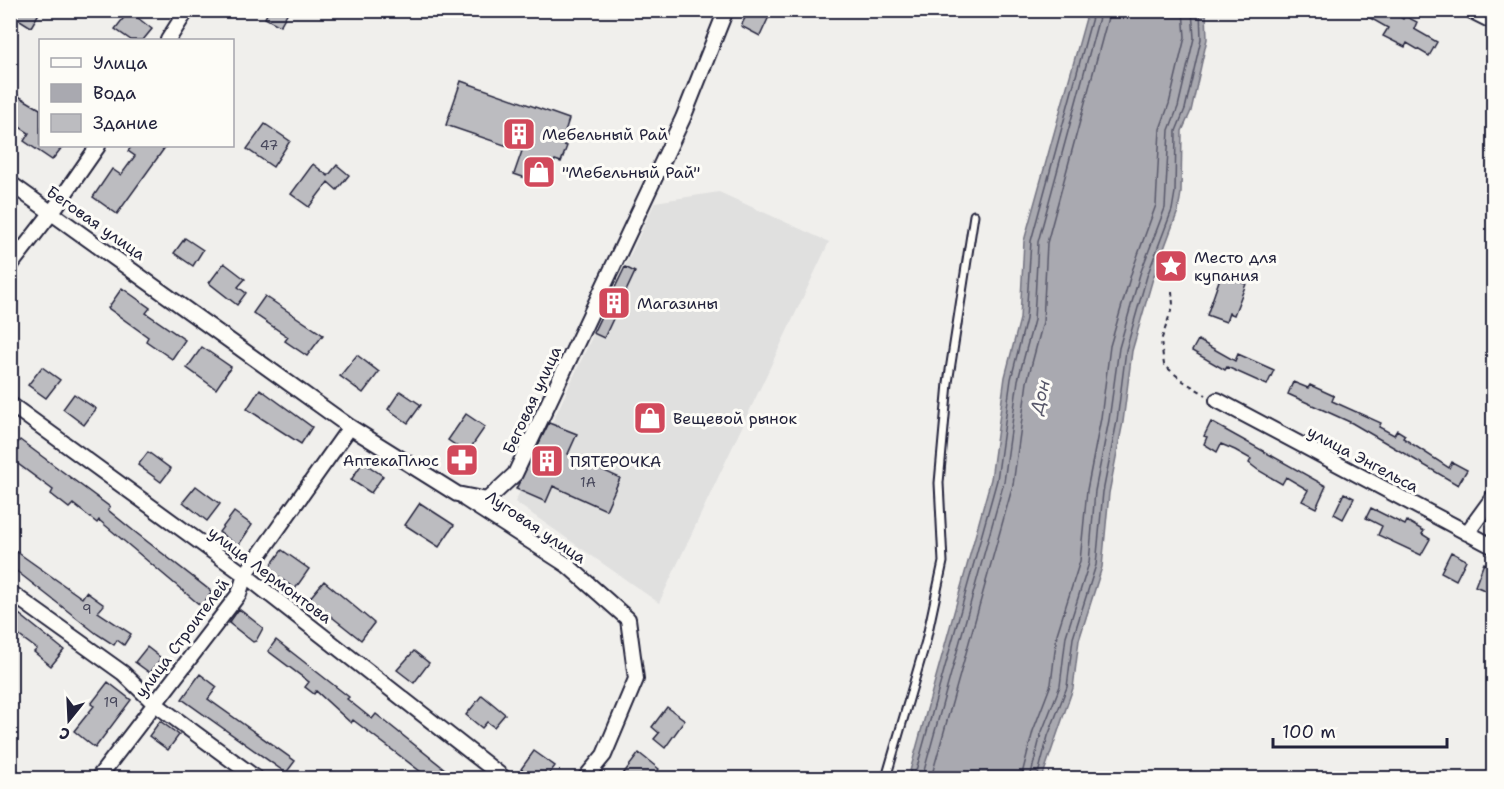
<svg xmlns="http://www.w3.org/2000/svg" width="1504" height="789" viewBox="0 0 1504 789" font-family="'Shantell Sans',sans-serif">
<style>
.built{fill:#e0e0df}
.water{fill:#a9a9b0;stroke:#737381;stroke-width:1.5}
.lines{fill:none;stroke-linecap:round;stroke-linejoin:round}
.shore{stroke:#58586a;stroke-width:1.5}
.building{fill:#bcbcc0;stroke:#22223b;stroke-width:1.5}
.lane-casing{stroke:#22223b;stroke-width:11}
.street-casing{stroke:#22223b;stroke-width:18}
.secondary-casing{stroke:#22223b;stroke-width:22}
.path{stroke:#22223b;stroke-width:2;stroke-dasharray:4.5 4.5;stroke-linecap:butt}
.lane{stroke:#fdfcf7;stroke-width:7}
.street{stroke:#fdfcf7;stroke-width:14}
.secondary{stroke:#fdfcf7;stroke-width:18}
.labels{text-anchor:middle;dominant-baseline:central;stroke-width:6;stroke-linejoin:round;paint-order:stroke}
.number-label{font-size:14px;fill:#48485c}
.poi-label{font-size:16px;fill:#22223b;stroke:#fdfcf7;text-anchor:start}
.street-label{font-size:16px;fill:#22223b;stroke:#fdfcf7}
.water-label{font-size:18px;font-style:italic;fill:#58586a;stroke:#fdfcf7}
</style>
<rect width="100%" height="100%" fill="#f0efec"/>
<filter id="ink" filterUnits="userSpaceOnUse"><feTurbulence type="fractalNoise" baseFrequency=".0167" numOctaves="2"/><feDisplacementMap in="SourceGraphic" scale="12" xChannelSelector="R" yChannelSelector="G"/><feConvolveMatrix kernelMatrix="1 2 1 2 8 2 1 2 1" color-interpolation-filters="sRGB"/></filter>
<g filter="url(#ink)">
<path class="built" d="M719,192L829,242L659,603L515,502L655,202Z"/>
<path class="water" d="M1088,11H1206L1207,39L1191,111L1182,131L1181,193L1178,211L1153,278L1132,351L1123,422L1109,493L1102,567L1079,640L1073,688L1042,778H908L991,479L1005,377L1020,319L1024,241Z"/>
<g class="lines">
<path class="shore" d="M914,778L997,480L1011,379L1026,319L1031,241L1094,10
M922,778L1004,482L1018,380L1034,320L1038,242L1101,10
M931,778L1013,485L1027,382L1043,322L1047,243L1110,10
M1021,778L1033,731L1051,684L1057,634L1080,561L1087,490L1101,418L1110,346L1132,271L1156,205L1160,129L1169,104L1185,37L1183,10
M1030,778L1041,734L1060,686L1066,636L1089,563L1095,491L1109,420L1119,348L1140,274L1165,208L1169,130L1178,107L1194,38L1192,10
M1037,778L1048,736L1067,687L1073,638L1096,565L1103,492L1117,421L1126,350L1147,276L1172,210L1175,192L1176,131L1185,109L1201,39L1200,10"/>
</g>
<path class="building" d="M20,10H41L31,27L15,17Z
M269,10H289L280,26L265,18Z
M749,10H772L760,36L741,26Z
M1356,10H1389L1403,19L1405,16L1417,22L1414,29L1437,42L1429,56L1407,43L1405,47L1383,36L1388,28Z
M129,11L152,29L143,40H131L115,29Z
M461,81L569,119L561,144L567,146L561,162L555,160L546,185L514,174L522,151L446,125Z
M10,91L40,109V146H63L52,160L24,141L29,133L10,121Z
M265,124L290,141L273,167L247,149Z
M132,146H166L117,214L93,197L112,169L121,175L135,156L128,151Z
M313,164L328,176L337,165L349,175L337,190L328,182L309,207L291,194Z
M185,238L203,250L193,266L174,253Z
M224,263L245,279L238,287L246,293L237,305L209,283Z
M625,267L635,272L604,338L593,333Z
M1221,275L1246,284L1234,315L1229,313L1226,322L1207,315Z
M122,288L150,308L146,313L185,340L172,359L146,341L148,337L108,308Z
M265,296L323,335L307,356L285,341L288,337L253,313Z
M1198,340L1235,361L1238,354L1274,370L1267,385L1227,367L1225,370L1192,351Z
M202,347L231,367L216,389L187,368Z
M357,355L379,372L363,393L340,376Z
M42,367L60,380L46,398L28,385Z
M1293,382L1308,388L1310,385L1334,396L1332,401L1381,423L1379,427L1394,435L1397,430L1405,435L1403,438L1449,468L1452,462L1467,470L1458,485L1352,423L1288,394Z
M260,389L312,427L301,444L247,409Z
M400,391L421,405L408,423L388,409Z
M74,394L96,409L84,425L63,409Z
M466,414L485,427L467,453L448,440Z
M1211,422L1326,486L1316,508L1302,501L1308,490L1286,477L1282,484L1258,470L1249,463L1251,459L1235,450L1221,444L1217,452L1204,444L1207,437L1204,436Z
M549,423L577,434L568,454L620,478L606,510L553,486L546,502L516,489Z
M20,440L110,507L108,510L135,532L212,592L201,606L99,520L97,523L73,504L69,508L51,494L53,490L10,458V452Z
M461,450L472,457L464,470L453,463Z
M148,452L171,469L161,482L138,465Z
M363,462L383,476L371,493L351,480Z
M196,486L220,504L207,521L183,502Z
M1344,493L1354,498L1343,519L1334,514Z
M420,503L454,525L439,547L405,525Z
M1371,508L1405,525L1407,521L1424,531L1422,534L1430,539L1421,555L1378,535L1382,526L1366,518Z
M234,512L252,525L238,546L219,532Z
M10,547L82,598L86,592L104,605L98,612L131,634L124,645L117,640L114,645L97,634L10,566Z
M282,550L309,569L295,589L268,569Z
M1451,552L1466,560L1456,580L1441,572Z
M1484,563L1494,567V594L1475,586Z
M324,581L374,623L361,640L309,599Z
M239,609L263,628L256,641L253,642L229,623Z
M19,614L64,650L51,666L34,652L37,649L10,629V625Z
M276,640L349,697L347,699L372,719L376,714L456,778H429L353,720L351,723L316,691L314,694L305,687L309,682L268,651Z
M147,647L161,658L150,673L135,662Z
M414,651L429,663L414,683L397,670Z
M200,674L217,687L208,699L295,761L286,773L182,699Z
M108,682L131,700L95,748L74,731L94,706L91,704Z
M482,695L505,714L494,727L487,722L482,728L466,715Z
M667,707L685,720L665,748L654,739L659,733L652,727Z
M160,721L179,735L168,750L149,736Z
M534,751L555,766L546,778H535L521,769Z
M639,753L659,769L652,778H620Z"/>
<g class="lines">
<g class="lane-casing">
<path id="lane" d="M886,778L926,641L943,562L939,483L948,383L974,215"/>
</g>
<g class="street-casing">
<path id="street" d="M168,40L187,10
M10,183L350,427L457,494L487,500L515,474L683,118L726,10
M10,266L52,212L98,146
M1217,400L1494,547
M10,404L245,575L504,778
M465,499L567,565L628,619L636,679L604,755L585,778
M1467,533L1494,496
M10,592L123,673L154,703L256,778
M98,778L239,594L245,575L350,427"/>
</g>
<g class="secondary-casing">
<path id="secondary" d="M1474,10L1494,20"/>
</g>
<path class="path" d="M1172,291L1173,305L1161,341L1164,365L1183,381L1206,395"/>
<use href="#lane" class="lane"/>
<use href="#street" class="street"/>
<use href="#secondary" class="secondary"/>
</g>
</g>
<defs>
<g id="building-square" transform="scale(1.725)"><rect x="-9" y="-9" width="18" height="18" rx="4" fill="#d1495b" stroke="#fdfcf7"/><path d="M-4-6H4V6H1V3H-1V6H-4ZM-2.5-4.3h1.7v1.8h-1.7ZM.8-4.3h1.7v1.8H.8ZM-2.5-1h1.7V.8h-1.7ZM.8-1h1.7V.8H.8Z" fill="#fff"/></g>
<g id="shop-square" transform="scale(1.725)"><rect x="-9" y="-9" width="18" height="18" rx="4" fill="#d1495b" stroke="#fdfcf7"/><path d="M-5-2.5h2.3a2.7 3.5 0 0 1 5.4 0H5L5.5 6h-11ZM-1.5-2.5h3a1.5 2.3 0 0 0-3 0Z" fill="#fff"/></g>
<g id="sight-square" transform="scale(1.725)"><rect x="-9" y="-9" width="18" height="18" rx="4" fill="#d1495b" stroke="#fdfcf7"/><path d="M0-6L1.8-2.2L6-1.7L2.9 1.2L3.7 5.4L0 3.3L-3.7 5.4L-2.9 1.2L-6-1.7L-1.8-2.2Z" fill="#fff"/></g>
<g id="pharmacy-square" transform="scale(1.725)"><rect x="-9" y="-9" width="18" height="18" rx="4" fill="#d1495b" stroke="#fdfcf7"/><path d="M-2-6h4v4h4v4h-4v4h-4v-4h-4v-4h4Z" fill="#fff"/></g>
</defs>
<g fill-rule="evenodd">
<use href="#building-square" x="519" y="134"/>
<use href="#shop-square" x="539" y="172"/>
<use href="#sight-square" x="1171" y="266"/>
<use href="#building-square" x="614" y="303"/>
<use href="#shop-square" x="650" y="418"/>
<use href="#pharmacy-square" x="462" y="460"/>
<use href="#building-square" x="547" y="461"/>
</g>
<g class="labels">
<g class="number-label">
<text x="269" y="145">47</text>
<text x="588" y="482">1А</text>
<text x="87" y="609">9</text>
<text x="111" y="702">19</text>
</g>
<g class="poi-label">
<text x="542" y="134">Мебельный Рай</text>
<text x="562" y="172">"Мебельный Рай"</text>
<text x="1194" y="257">Место для<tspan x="1194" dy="18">купания</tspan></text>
<text x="637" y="303">Магазины</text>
<text x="673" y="418">Вещевой рынок</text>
<text x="439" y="460" text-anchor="end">АптекаПлюс</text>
<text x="570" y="461">ПЯТЕРОЧКА</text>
</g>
<g class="street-label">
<text transform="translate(96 223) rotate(35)">Беговая улица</text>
<text transform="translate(532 400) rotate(-65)">Беговая улица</text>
<text transform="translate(1363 459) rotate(28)">улица Энгельса</text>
<text transform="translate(536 527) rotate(34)">Луговая улица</text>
<text transform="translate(270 575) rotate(37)">улица Лермонтова</text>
<text transform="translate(182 638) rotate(-53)">улица Строителей</text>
</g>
<g class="water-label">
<text transform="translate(1040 397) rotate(-76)">Дон</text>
</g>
</g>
<rect width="1504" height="789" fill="none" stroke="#fdfcf7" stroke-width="36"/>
<rect x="18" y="18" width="1468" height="753" fill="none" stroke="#22223b" stroke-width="2" filter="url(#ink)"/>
<rect x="39" y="39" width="195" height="108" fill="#fdfcf7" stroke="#a5a5ac" stroke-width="1.5"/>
<rect x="51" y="58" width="30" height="9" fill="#fdfcf7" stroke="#a5a5ac" stroke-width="1.5"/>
<text x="93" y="69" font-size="18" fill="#22223b">Улица</text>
<rect x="51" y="84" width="30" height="18" fill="#a9a9b0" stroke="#a5a5ac" stroke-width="1.5"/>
<text x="93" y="99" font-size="18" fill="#22223b">Вода</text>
<rect x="51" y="114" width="30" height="18" fill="#bcbcc0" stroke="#a5a5ac" stroke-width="1.5"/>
<text x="93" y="129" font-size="18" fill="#22223b">Здание</text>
<g transform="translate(69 720) rotate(198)" stroke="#fdfcf7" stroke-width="4.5" paint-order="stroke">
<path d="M0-4.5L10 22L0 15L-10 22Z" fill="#22223b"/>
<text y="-9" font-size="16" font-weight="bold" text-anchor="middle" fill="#22223b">С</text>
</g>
<path d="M1273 738v9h174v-9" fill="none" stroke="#22223b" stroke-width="3"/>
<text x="1282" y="738" font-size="18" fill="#22223b" stroke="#fdfcf7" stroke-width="4.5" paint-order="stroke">100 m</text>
</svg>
